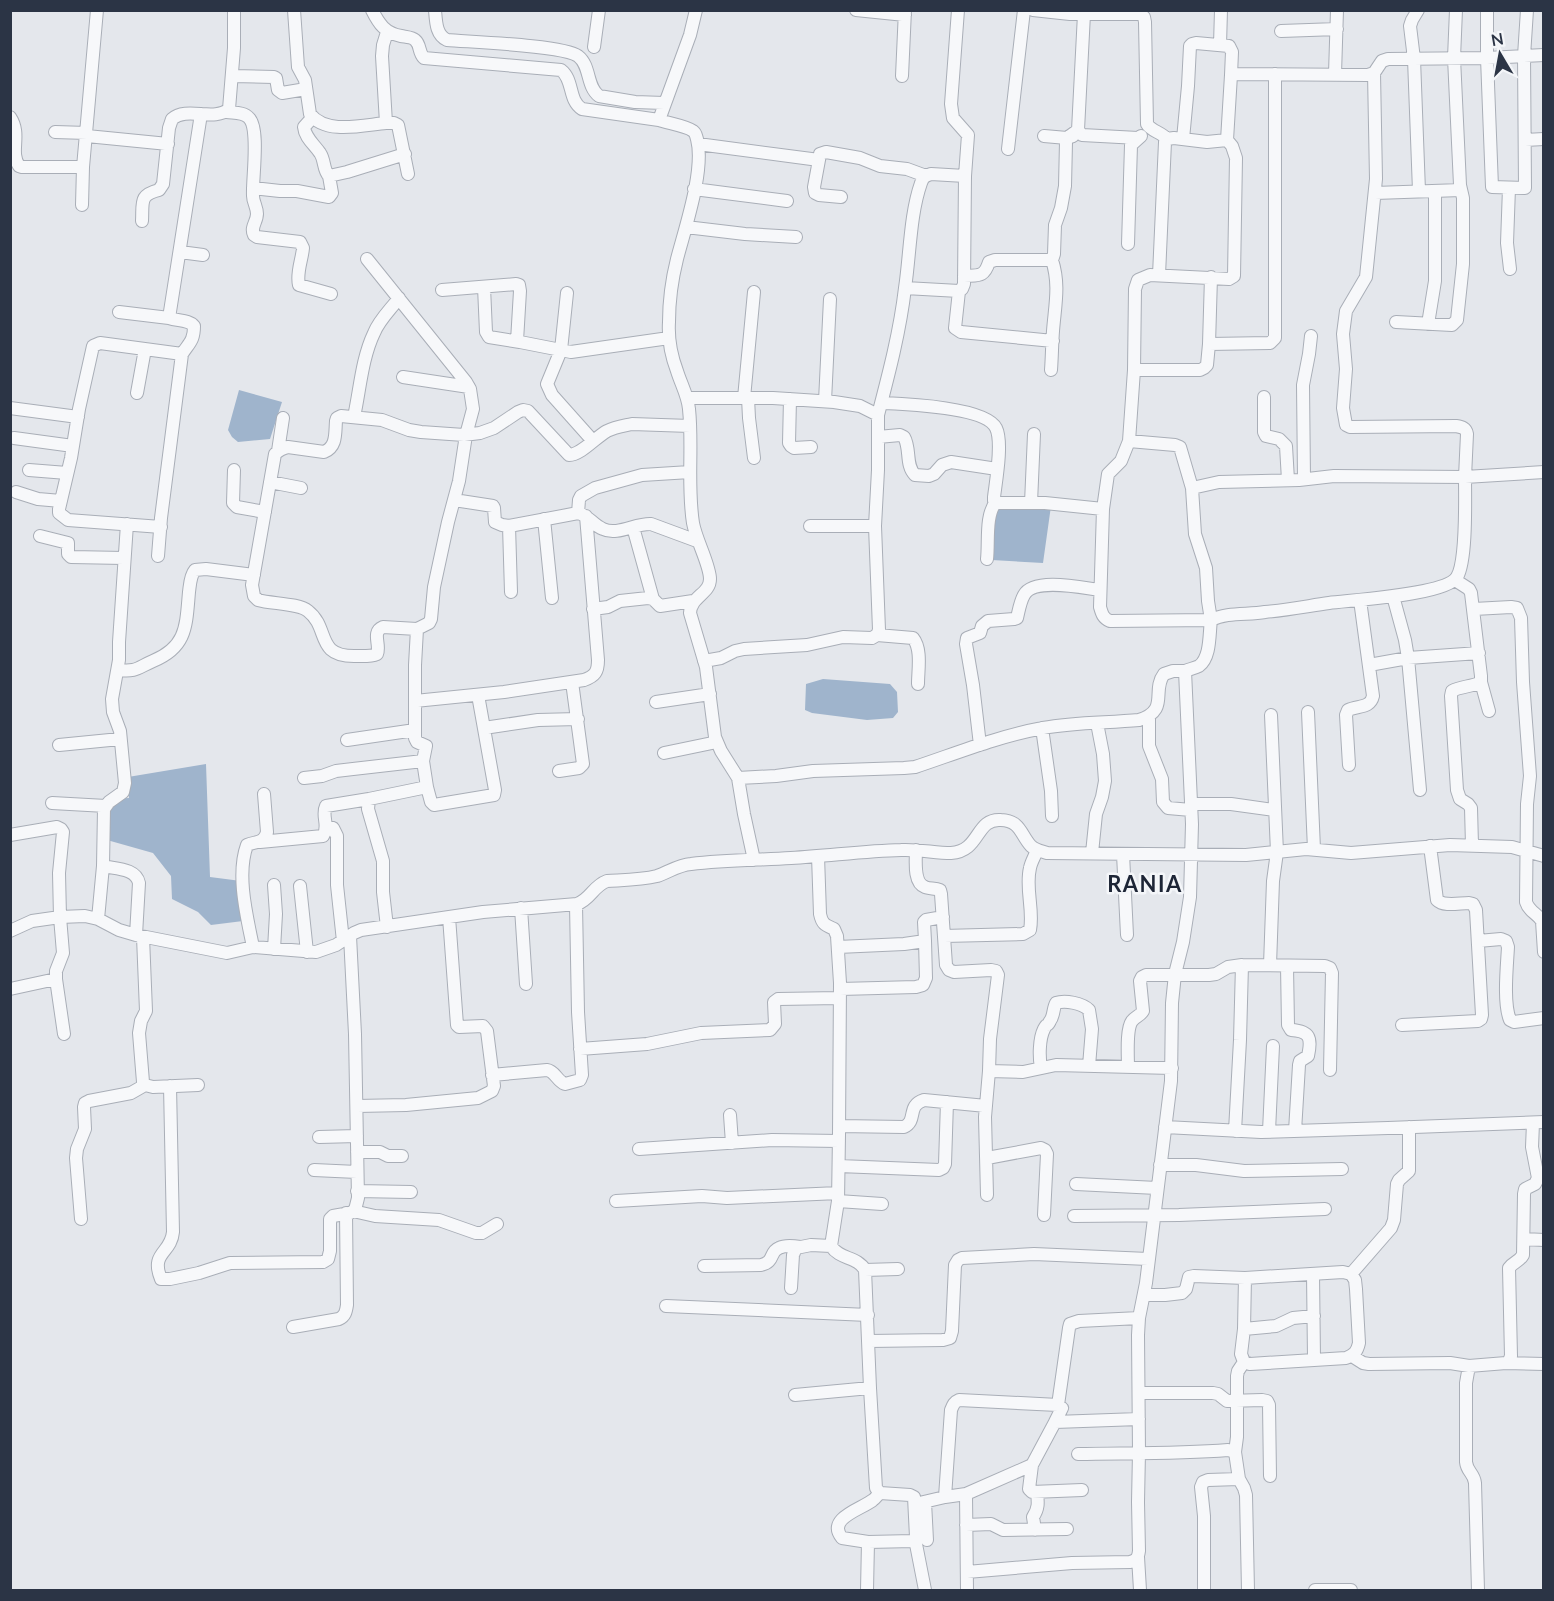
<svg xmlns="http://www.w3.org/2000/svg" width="1554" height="1601" viewBox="0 0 1554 1601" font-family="Lato,sans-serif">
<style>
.water{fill:#9fb4cc}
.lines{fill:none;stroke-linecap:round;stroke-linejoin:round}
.minor-casing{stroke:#a9aeb7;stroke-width:14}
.minor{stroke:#f7f8fa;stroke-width:12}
.labels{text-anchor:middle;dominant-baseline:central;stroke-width:5;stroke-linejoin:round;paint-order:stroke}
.district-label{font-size:22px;font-weight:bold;letter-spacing:1.5px;fill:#1d2536;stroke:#f4f6f9}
</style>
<rect width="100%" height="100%" fill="#e4e7ec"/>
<path class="water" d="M239,390L282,402L270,439L238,442L232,437L228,430Z
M995,506H1051L1043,563L992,560Z
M823,679L890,684L897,692L898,712L893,718L867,720L812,713L805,710L806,684Z
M206,764L210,877L241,881L243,921L211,925L198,912L172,899L171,876L153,853L107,840L110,799L129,798L128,777Z"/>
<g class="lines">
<g class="minor-casing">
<path id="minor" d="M294,10L298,67L305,80L310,114C326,135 363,125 386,123
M372,10C379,24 385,33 401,36C406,37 412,37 415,40C421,45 418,52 424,58L561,70C574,80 568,100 582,109L659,120
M435,10C436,22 436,35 447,40C470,42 563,45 578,56C591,66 586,86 599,96L635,102L664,103
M696,10L690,35L659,120C667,123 687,126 693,131C696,133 696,136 697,139C705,170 685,228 677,259C672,279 669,301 669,322C668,338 671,355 677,371C681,384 688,396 689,409C693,447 687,485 693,523C696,540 710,565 710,579C710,594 691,596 690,613L706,667L715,737L721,751L738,778L744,814L754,860
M856,10L905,15
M958,10L951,104L953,118L968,135L965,176
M1033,10L1070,14H1140L1144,17L1145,22L1147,124C1151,131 1161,132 1167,139
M1418,10L1412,20L1410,26L1414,59L1419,191
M1487,10V58L1492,187L1525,188L1524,56L1527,10
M1084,14L1078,130L1082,135L1138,138
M1281,31L1337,29
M387,32L383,45L382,56L386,123H394L398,125L408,174
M1220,45L1221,10
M594,47L599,10
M1374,73L1376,179L1366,277L1346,311L1343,334L1346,369L1343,408L1346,425L1350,427L1456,426C1462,427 1466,428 1467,434L1465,477L1334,476L1299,480L1219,482L1192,488L1195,534L1206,568L1208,601L1211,620L1110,621C1103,618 1102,614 1100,607L1103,509L1108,474L1121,461L1129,441L1134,370L1135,289L1138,280L1150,275L1229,279L1234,276L1236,158L1232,146L1227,140L1231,75L1237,74L1368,75L1374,73L1382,61L1388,59L1487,58L1544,55
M1335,74L1337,10
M232,76L274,77L276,78L278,90L282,93L306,89
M902,76L905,10
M227,112C234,113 244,112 249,118C260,129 252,179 253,196C253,202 257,207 257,214C257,222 250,227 254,235L257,237L300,242L303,248C302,260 296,273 299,285L331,294
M10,117C22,135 9,151 19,166L22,167H83
M312,118L304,127C305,138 314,144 320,153C325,160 323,170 329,176L347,172L405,154
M55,132L87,133
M87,136L168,144
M1044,136L1067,138L1073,136
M1183,139L1188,86L1190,46L1192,44L1196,43L1229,46L1232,52L1231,75
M1525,140L1544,139
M698,144L819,160L814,187L815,193L819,195L841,197
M1008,149L1024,10
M819,160L820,154L826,152L860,158L880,166L907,169L926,176
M253,188L280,191H297L329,197L332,193L329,176
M1509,188L1507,243L1510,269
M694,189L787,201
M1375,193L1461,190
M82,205L83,167L97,10
M142,221C143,202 139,195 159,190L163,184L169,128L172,119C187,106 214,122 229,109L234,48V10
M686,227L745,234L796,237
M1128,244L1131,145L1141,136
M180,252L203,255
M367,259L466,382L470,389L473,409L466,435L459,481L448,522L434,587L431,619L429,623L417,629L415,665V738L417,742L426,746L423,761L427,787
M1159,275L1165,142L1167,139L1174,138L1207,142L1227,140
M964,276C978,275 984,278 989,262L995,260H1052L1054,254L1055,225L1061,208L1065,186L1066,142L1067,138L1078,130
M484,287L486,332L489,337L520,342L571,352L669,338
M442,290L516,284L519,285L520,291L517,341
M959,291L955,328L961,332L1053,341
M567,293L561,350L547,384L552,395L593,441
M119,312L169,318
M1396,322L1452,325L1457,320L1463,264V198L1460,185L1454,58L1456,10
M1428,324L1435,281V191
M1209,344L1270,343L1275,338V74
M1051,370C1052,357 1052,344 1053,331C1055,305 1060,285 1052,260
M1134,370H1200L1204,368L1207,365L1209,344L1211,277
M403,377L469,387
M137,393L145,349
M1264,397V432L1266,436L1279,439L1286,446L1288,480
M687,398H773L834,402L860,406L878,415V470L875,526L879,630L877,635L872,638L843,637L807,645L744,649L735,651L721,658L704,661
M744,398L754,292
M748,398L749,418L754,458
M790,399L789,443L791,446L794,448L811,447
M825,401L830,299
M881,403C903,404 986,407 996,428C1003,442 996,481 994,497V501L997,503H1045L1103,509
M10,408L78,417
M878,415C889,373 900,331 905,288C910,255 910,214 921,183C923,177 925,176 931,174L965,176L964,284L962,289L959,291L905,288
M354,417C360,389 362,358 374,333C379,320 391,309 399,298
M878,437L900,435L904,437C911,449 905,465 915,475L929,476L934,474L942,465L951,462L997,469
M14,438L73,446
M1129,441L1175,445L1180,447L1192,488
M278,451L283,418
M29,470L67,473
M234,470L233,503L237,507L265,512
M1304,479L1303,385L1309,354L1311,336
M270,482L301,488
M16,492L38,499L61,501
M454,500L493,506L494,508L495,522L502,525L509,526L578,513C588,515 593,525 603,529C617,536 636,523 651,524L697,541
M1031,503L1034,434
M578,513L579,500L581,496L595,488L642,475L690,472
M544,519L552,598
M509,526L511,592
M810,526H875
M161,527L68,520L59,513V509L71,458L79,409L93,346L100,343L182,354
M633,527L653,599
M40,536L68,543V554L71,557L124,558
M158,556L161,518L182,354C189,343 194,341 194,326C189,320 178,321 169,318L201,114
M987,559C989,542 985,515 996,502
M1455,580L1469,589L1471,593L1481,676V682C1472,687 1461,686 1452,691L1451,696L1457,790L1460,799L1468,804L1471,808L1472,845
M1393,596L1405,640L1408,658L1420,790
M593,609L608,607L620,601L648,598L653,599L660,606L693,601
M1474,609L1511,607L1517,608L1521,618L1523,682L1530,776L1527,804L1526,902C1529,912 1537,913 1542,921L1544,952
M417,629L383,627C371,632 381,645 377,654C370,657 362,656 354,656C315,656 330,628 308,611C298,603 271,604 258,600L254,596L252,585L275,454C279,450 282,448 288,447L324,452C337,447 335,433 336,421L337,418L341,416L382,420L409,430L421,432L464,435L480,433L494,428L518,412L523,410L528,411L569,455C581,455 596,437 607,431C615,427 623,426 632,424L690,426
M877,635L913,638C922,649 918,670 918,684
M1369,665L1408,658L1479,653
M118,670C137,672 137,668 153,661C187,647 186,626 189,592C190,585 190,576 195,570L206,569L254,575
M1481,682L1489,711
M415,701L504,692L584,680C595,676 598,672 598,660L586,516
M656,702L710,694
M1308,712L1314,849
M1149,717V746L1162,779L1163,802L1168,808L1191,810
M484,728L538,720L578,719
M1042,728L1051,791L1052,816
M347,740L415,730
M59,745L120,739
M980,745L973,685L966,644L967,638L980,633L982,626L988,621L1014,619L1017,618C1019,610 1020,602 1024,595C1034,577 1083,588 1100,590
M664,753L717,742
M1349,765L1346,715L1348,710C1358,705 1370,709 1373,696L1360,600
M559,771L579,768L583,764L572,682
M304,778L322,776L336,771L353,769L423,761
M738,778L776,776L813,771L904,768L915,767C957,753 999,736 1043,728C1075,722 1107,723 1139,720C1170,710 1151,691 1164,674L1173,671H1185
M52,803L106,806
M1191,804H1231L1274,810
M326,826L333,828L337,836V885L343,941
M10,835L57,827L61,829L63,832L59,873L60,917L63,953L56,971V979L64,1034
M260,842L323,836C330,826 321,816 326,806L369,799
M916,850C916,860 913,883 925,887C929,889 935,888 940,890L941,894L946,965L949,970L954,972L991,970L996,971L998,975L990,1039L989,1071L985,1117L987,1195
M1092,853L1096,814L1102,797L1105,781L1103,754L1097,723
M1123,854L1127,935
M818,856L820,914C822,924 825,925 834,929L837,936L840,983L839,1135L838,1201L831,1246C840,1260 857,1256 865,1270L870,1388L876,1488L880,1493L910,1495L914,1497L916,1537L913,1541L868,1542L867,1590
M103,866C115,869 136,868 139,883L136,935
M274,885L276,914L274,949
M300,886L307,952
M521,908L526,984
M98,919L103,866L104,809L109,802L123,792L125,783L120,731L113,712L112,699L119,660V642L127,524
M387,927L383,892V861L368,809L369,799L427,787L431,802L434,805L494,795L495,790L478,695
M10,931L32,921L60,917L85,916L98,919L119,930L136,935L227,953L253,947L316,952L336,945L354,933L361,930L483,912L577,904C591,899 593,886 607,881C623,880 641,880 657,876C669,872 678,865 691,864C724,860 758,860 791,858C828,856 864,851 901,850C918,849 935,853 951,853C981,851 975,818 1001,820C1021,821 1020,834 1031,846C1035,850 1041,851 1047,853L1246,855L1306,849L1351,853L1450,845L1512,847L1544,856
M944,936L1023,934L1030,930C1034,910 1025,888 1030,868C1031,862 1035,856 1037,850
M143,937L146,1011L141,1021L139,1033L143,1082L145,1085L153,1087L198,1085
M925,941L924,922L926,920L943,917
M1478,941L1501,939L1506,941L1508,947C1507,966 1503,1003 1510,1020L1514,1022L1544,1018
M253,947C247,917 236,875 247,845C256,841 264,844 267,832L264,794
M838,947L904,944L925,941L926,978L923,985L916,987L840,989
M1270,965L1273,881L1277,852L1271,715
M1287,966L1288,1025L1291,1030C1310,1031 1312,1038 1308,1056L1300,1061L1299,1065L1295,1131
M10,989L56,979
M1402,1025L1478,1021L1481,1019L1482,1015L1476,910L1473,904L1469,903C1459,903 1444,907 1437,900L1430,846
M580,1049L647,1044L701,1033L770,1030L775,1024L774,1002L778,999L839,998
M1128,1067C1128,1056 1126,1029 1132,1021C1136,1016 1140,1016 1143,1011L1140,981L1142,977L1146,975H1209L1216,974L1228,967L1242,965L1325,966L1330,968L1332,973L1330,1070
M1041,1068C1039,1057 1039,1039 1044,1029C1048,1021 1046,1029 1050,1021C1054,1016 1053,1008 1056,1003C1065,1000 1082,1003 1089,1010L1092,1029L1089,1066
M989,1071L1023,1072L1056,1065L1172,1068
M492,1075L547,1070C555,1071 557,1081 565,1084L580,1080L582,1075L578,1012L576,905
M170,1086L173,1232C171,1254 150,1252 161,1279H170L199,1273L230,1263L323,1262L328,1259L330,1251V1219L333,1216L350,1213L355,1210L358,1198L355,1034L350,936
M357,1106L406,1105L478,1098L492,1091L494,1086L487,1031L483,1026L459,1027L457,1025L449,917
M730,1115L732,1143
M839,1126L904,1127C918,1120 906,1106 924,1100L986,1106
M1165,1127L1261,1132L1388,1128L1544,1122
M1235,1131L1240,1040L1242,965
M1269,1131L1273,1046
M319,1137L357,1136
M639,1149L772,1140L839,1141
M357,1152H380L388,1156H402
M987,1158L1041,1148L1045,1150L1047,1154L1044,1215
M1160,1165H1196L1244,1171L1342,1169
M839,1166L939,1170L943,1168L945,1164L947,1102
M314,1170L357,1172
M1076,1184L1157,1188
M357,1191L411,1192
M616,1201L702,1196L727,1198L838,1193
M838,1201L882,1204
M353,1211L375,1216L439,1220L476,1233H482L497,1224
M1074,1216L1179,1215L1325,1209
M81,1219L76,1158L77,1149L85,1129L84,1107L85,1103L89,1101L131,1093L145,1085
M1524,1239L1544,1240
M704,1266L761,1265C775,1262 769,1252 779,1248C785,1245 794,1246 800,1247
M865,1270L898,1269
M1313,1274L1314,1359
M1351,1274L1391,1228L1394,1220L1397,1184L1399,1180L1409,1171V1127
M791,1288L793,1255L796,1248L811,1245L831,1246
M1144,1295H1165L1182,1293L1186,1289L1189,1277L1194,1276L1245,1278L1343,1272L1351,1274L1355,1280L1356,1289L1359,1343C1357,1352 1354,1355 1346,1358L1250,1364L1244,1362L1241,1354L1244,1329L1245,1278
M666,1306L868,1315
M293,1327L339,1319C345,1316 346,1312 347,1305L346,1213
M1244,1329L1276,1326L1293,1318L1314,1316
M869,1341L943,1340L950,1338L952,1331L955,1265L958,1260L962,1258L1034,1254L1148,1259
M1352,1356L1363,1363L1369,1364L1450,1363L1469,1366L1506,1363L1509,1361L1511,1356L1509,1268C1513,1262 1519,1262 1523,1255L1524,1194L1525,1189L1535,1184L1538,1178L1532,1147L1533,1123
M1506,1363L1544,1364
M1469,1366L1466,1383V1462C1467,1472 1474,1473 1475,1483L1478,1590
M1139,1393H1213L1218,1394L1227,1401L1262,1400L1267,1401L1269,1405L1270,1476
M795,1395L870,1388
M1058,1405L1069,1328L1070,1324L1079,1321L1139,1318
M1235,1452L1237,1437V1376L1238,1371L1244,1362
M1078,1454C1128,1453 1178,1454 1228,1450L1235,1452L1239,1479L1244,1488L1246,1495L1248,1590
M1032,1465L1029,1489L1032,1492L1082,1490
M966,1494L1032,1465L1055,1422
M945,1497L966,1494L967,1590
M925,1502L927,1540
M915,1504L945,1497L951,1410C953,1405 954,1402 959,1400L1058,1405L1062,1408L1055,1422L1139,1419
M966,1525L991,1524L1003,1530L1067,1529
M1035,1530L1033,1517C1039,1508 1038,1502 1037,1492
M915,1539L925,1590
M868,1542L842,1538C826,1518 862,1509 873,1500C875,1499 878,1494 880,1493
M1138,1557L1140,1590
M967,1572L1072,1563L1130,1562C1137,1560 1138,1558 1139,1551L1138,1502L1139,1452L1138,1335L1139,1318L1146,1283L1171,1081L1172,1003L1175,974L1183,942L1190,897L1192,824L1185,671C1190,669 1195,668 1199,666C1211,657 1209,634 1211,620C1227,612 1248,615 1265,612C1287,610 1308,606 1329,603C1352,600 1446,595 1457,577C1467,560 1465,499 1465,477L1544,472
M1204,1590V1516L1201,1487L1203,1482L1208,1480L1239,1479
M1315,1590H1351"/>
</g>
<use href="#minor" class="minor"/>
</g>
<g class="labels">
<g class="district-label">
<text x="1145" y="883">RANIA</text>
</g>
</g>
<rect width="1554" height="1601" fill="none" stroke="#2b3445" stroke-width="24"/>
<g transform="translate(1500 54) rotate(350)" stroke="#f4f6f9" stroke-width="4.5" paint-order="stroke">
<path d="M0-4.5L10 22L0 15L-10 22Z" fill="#2b3445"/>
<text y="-9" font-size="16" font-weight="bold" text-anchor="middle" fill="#2b3445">N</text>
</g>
</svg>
